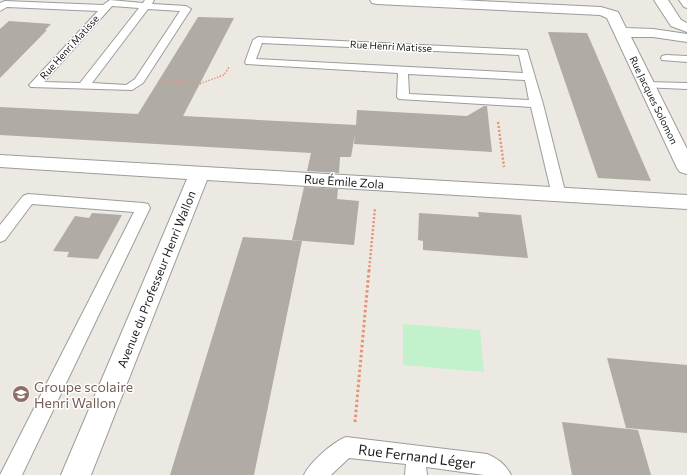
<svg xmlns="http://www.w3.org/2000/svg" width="687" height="475" viewBox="0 0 687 475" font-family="Commissioner,sans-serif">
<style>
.park{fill:#c2f1cc}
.building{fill:#b0aba4}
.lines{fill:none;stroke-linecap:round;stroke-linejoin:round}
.lane-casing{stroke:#9c9c9c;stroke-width:2}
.street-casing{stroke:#9c9c9c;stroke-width:2}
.path-far2{stroke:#e79276;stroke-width:1.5;stroke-dasharray:1.5 1.5;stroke-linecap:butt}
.path-far1{stroke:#e79276;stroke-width:2.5;stroke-dasharray:2 2;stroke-linecap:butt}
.path{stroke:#e79276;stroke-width:3;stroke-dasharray:2.5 2.5;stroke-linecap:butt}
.lane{fill:#fff;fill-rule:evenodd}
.street{fill:#fff;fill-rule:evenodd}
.labels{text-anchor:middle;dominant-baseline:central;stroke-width:3;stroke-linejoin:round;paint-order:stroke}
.far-street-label{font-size:10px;fill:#1b1b1b;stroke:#fff}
.street-label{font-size:12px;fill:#1b1b1b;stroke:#fff}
.near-education-label{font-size:14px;fill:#785e54;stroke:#fff;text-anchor:start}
.near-street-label{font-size:14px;fill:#1b1b1b;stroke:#fff}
</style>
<rect width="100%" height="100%" fill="#ebe9e1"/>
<path class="park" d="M403,324L480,330L484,372L403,365Z"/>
<path class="building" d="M198,17L234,18L183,116L356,125L357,110L467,116L484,106H487L492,152L354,144L355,134L351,157H340L339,173L307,171L311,153L0,135V107L138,114Z
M9,21L51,24L45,30H47L0,78V29Z
M548,32L587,33L651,181L598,178Z
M304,187L338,189L337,199L359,201L354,245L292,240Z
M478,212L521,215L528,258L423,250V241L418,240L419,213L479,217Z
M92,213L122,215L98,259L67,257L69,252L53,251L75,216L89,218Z
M243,237L302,241L254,475H170Z
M607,358L687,365V433L626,428Z
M562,422L638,430L651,475H572Z"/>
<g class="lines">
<g class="lane-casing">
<path id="lane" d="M110,0L143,3L145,0H154L152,4L186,6L191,9L143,83L132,90L31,87L29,85L31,83L98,11L7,7L0,11V3L5,1L103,5ZM112,6L139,8L80,83L44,82ZM148,9L180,11L135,79L126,85L92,83Z
M679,0H687V8L684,7Z
M258,37L527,50L543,104L566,195L564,198L559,200L554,198L552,195L531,107L399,99L397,97L398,73L246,64L245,62L253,40ZM262,43L519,55L523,73L256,59ZM408,74L525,80L529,100L409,94Z
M666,55L687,56V62L662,60L661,58L662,56Z
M646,82L687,83V89L642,87L640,85Z
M28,194L143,203L148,204L150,208L22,475H0L134,212L32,204L5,240L0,242V225L23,196Z
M346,437L487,454C497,458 506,465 511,475H484L426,467L427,475H405L406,464L349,458L331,475H304C310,462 333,442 346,437Z"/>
</g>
<g class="street-casing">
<path id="street" d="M370,0H458L601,7L618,12L626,28L653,29L687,34V42L653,37H631L687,149V174L680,172L677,168L607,18L600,15L377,4L372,3Z
M654,0H668L681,20L687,23V32L671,26Z
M0,155L687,195V209L207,180L91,475H61L187,179L0,167Z"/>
</g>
<path class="path-far2" d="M164,82L199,84L224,75L229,67"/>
<path class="path-far1" d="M498,122L504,167
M369,271L375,208"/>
<path class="path" d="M355,422L369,270"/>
<use href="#lane" class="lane"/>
<use href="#street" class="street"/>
</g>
<defs>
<g id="school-disc" transform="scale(0.9)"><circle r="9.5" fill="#8d6e63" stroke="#fff"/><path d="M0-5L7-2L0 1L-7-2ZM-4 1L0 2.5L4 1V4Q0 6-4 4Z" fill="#fff"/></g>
</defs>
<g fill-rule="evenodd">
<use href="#school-disc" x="21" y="394"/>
</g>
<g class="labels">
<g class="far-street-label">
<text transform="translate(391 46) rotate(3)">Rue Henri Matisse</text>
<text transform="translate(69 47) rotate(-48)">Rue Henri Matisse</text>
<text transform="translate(654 100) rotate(64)">Rue Jacques Solomon</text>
</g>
<g class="street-label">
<text transform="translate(344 181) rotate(4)">Rue Émile Zola</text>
<text transform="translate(156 279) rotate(-68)">Avenue du Professeur Henri Wallon</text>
</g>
<g class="near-education-label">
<text x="34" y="386">Groupe scolaire<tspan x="34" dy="16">Henri Wallon</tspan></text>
</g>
<g class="near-street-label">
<text transform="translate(417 456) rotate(7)">Rue Fernand Léger</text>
</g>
</g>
</svg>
